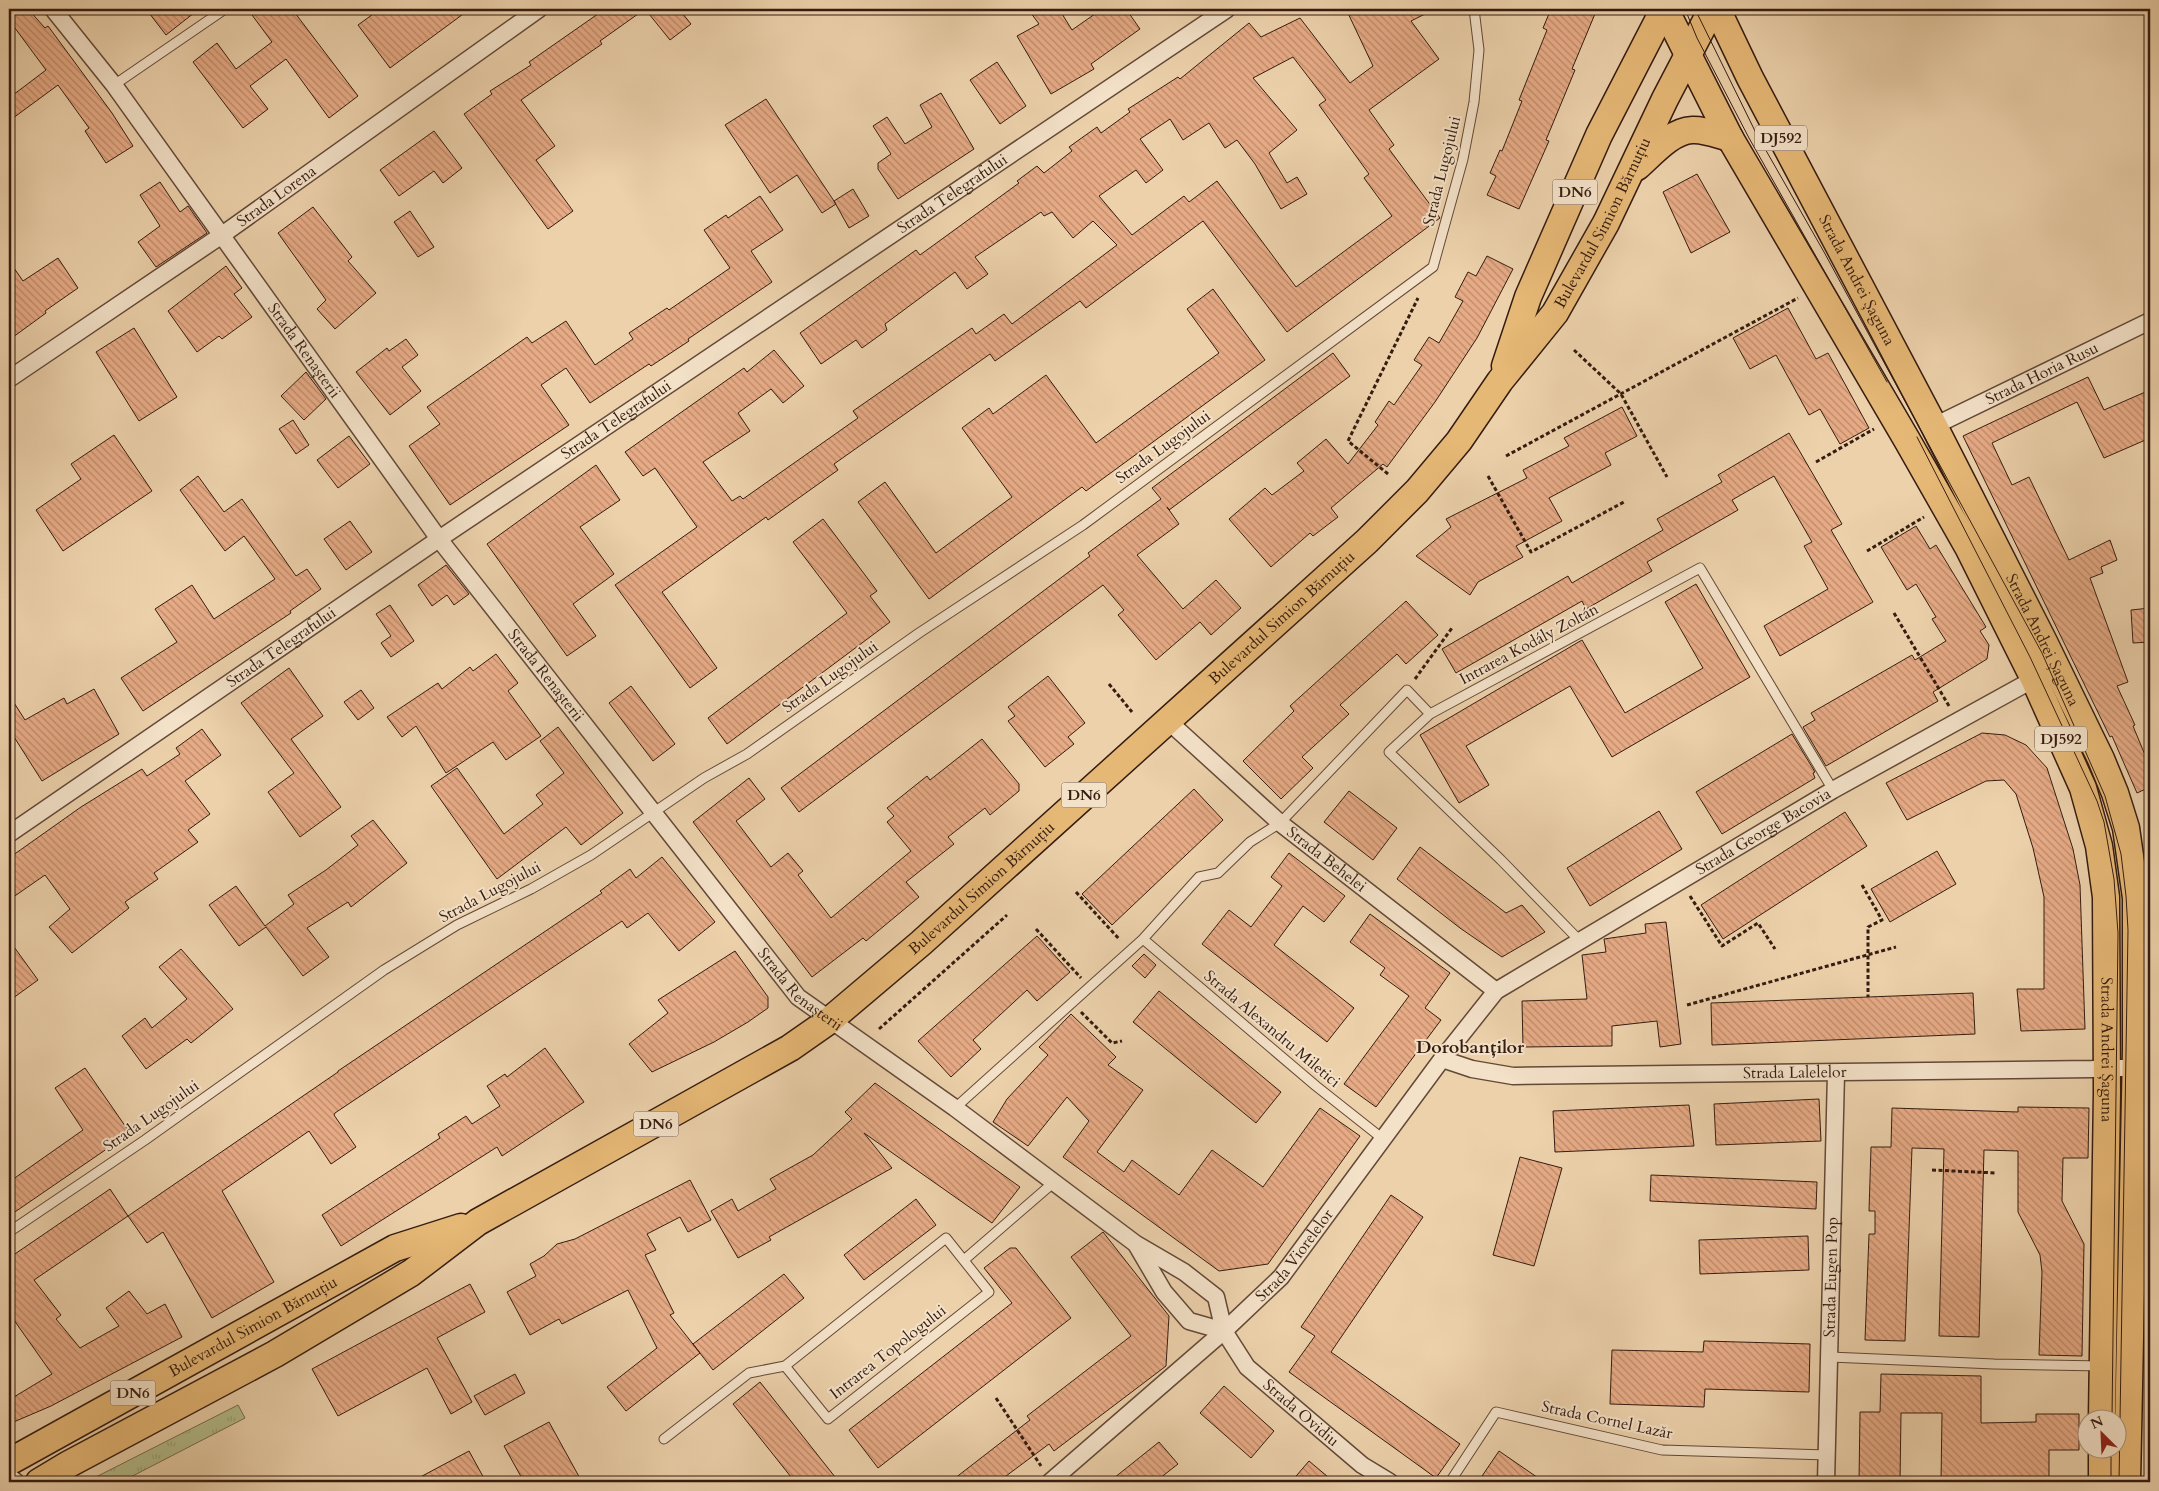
<svg xmlns="http://www.w3.org/2000/svg" width="2159" height="1491" viewBox="0 0 2159 1491" font-family="Cardo,serif">
<style>
.grass{fill:url(#grass-tufts);stroke:#746c4e}
.building{fill:url(#building-back-hatch);stroke:#351c10;fill-rule:evenodd}
.lines{fill:none;stroke-linecap:round;stroke-linejoin:round}
.service-casing{stroke:#634937;stroke-width:11}
.minor-casing{stroke:#634937;stroke-width:19}
.primary-casing{stroke:#351c10;stroke-width:29}
.path{stroke:#351c10;stroke-width:3;stroke-dasharray:4 2.5;stroke-linecap:butt}
.service{stroke:#f3e1c8;stroke-width:9}
.minor{stroke:#f3e1c8;stroke-width:16}
.primary{stroke:#e6b876;stroke-width:26}
.tram{stroke:#351c10;stroke-width:1}
.labels{text-anchor:middle;dominant-baseline:central;stroke-width:4;stroke-linejoin:round;paint-order:stroke}
.shield{fill:#f3e1c8;stroke:#6e5747;stroke-width:1}
.shield-label{font-size:15px;font-weight:bold;fill:#351c10}
.street-label{font-size:16px;fill:#351c10;stroke:#f3e1c8}
.neighbourhood-label{font-size:18px;font-weight:bold;fill:#351c10;stroke:#f3e1c8}
</style>
<defs>
<pattern id="grass-tufts" width="24" height="20" patternUnits="userSpaceOnUse" patternTransform="scale(1.25)"><rect width="24" height="20" fill="#b4bc8b"/><path d="M3 7l-1-3M5 7V3M7 7l1-3M15 17l-1-3M17 17v-4M19 17l1-3" fill="none" stroke="#9ba177"/></pattern>
<pattern id="building-back-hatch" width="6" height="6" patternUnits="userSpaceOnUse" patternTransform="scale(1.25)"><rect width="6" height="6" fill="#e7ab86"/><path d="M-1 5l2 2M0 0l6 6M5-1l2 2" fill="none" stroke="#bc8a6c"/></pattern>
</defs>
<rect width="100%" height="100%" fill="#ecd1ab"/>
<filter id="stains"><feTurbulence type="fractalNoise" baseFrequency=".004" numOctaves="4"/><feColorMatrix values="0 0 0 0 .2 0 0 0 0 .09 0 0 0 0 .02 0 0 0 .5 -.17"/></filter>
<radialGradient id="worn" r=".72"><stop offset=".6" stop-color="#630" stop-opacity="0"/><stop offset="1" stop-color="#630" stop-opacity=".3"/></radialGradient>
<path class="grass" d="M238,1405L245,1418L121,1482H86Z"/>
<path class="building" d="M9,9H28L45,28L48,26L112,113L133,146L106,163L85,131L89,128L58,85L9,121V98L46,70L9,20Z
M146,9H199L166,35Z
M261,9H292L358,96L329,118L286,59L250,86L268,109L243,128L193,62L217,43L236,69L272,42L252,15Z
M380,9H470L390,68L358,25Z
M605,9H679L691,24L670,40L645,9L600,41L602,44L521,100L555,146L536,160L573,211L548,229L464,114L492,94L490,91L531,65L529,62Z
M1028,9H1059L1072,30L1102,9H1126L1140,29L1091,64L1094,69L1051,94L1017,36L1039,24Z
M1346,9H1435L1411,21L1439,59L1369,110L1394,145L1389,149L1440,218L1287,332L1203,221L1086,308L1080,301L995,361L990,354L834,464L838,470L768,520L766,517L662,592L717,668L690,688L615,585L697,527L655,468L643,476L625,452L744,368L747,372L774,350L804,386L783,403L771,389L738,413L750,431L703,462L732,501L740,496L743,499L858,418L853,411L972,328L976,334L1004,314L1012,324L1117,245L1093,221L1073,238L1052,212L1044,216L1041,212L975,257L988,274L967,289L955,272L885,324L887,330L862,348L856,340L821,364L800,333L916,250L920,255L1019,183L1017,181L1037,166L1044,173L1072,151L1069,147L1097,127L1101,133L1130,112L1128,109L1178,77L1180,79L1249,23L1261,37L1300,18L1350,83L1373,66ZM1293,57L1326,100L1319,105L1369,174L1364,178L1392,216L1296,287L1217,181L1189,202L1184,196L1132,235L1099,196L1136,170L1146,183L1163,170L1140,139L1170,119L1183,140L1209,123L1225,148L1237,140L1255,164L1281,209L1307,194L1297,177L1287,183L1269,153L1297,130L1253,78Z
M1551,9H1597L1572,69L1575,70L1546,140L1549,141L1519,209L1487,195L1496,176L1490,173L1500,150L1502,151L1522,101L1519,100L1547,30L1543,28Z
M997,62L1026,106L1000,124L970,80Z
M941,93L974,149L898,199L878,169V163L891,154L873,126L887,117L905,144L932,127L920,105Z
M766,99L836,204L822,213L797,175L770,193L725,125Z
M434,131L462,168L443,183L434,171L399,196L380,170Z
M1697,174L1730,232L1691,253L1663,192Z
M160,182L180,212L188,206L207,233L156,267L138,242L160,226L140,195Z
M853,189L869,216L849,228L834,201Z
M760,196L783,230L751,251L772,282L688,339L689,341L651,366L649,364L590,403L566,368L541,385L569,425L450,505L409,446L440,424L427,407L527,337L532,343L566,321L595,365L633,339L629,333L667,308L669,310L730,268L704,230L726,215L728,218Z
M313,207L352,257L348,261L376,293L335,329L317,309L326,300L278,233Z
M410,211L434,247L418,257L394,222Z
M1487,256L1513,269L1477,338L1435,402L1387,467L1383,464L1331,508L1338,517L1313,536L1310,533L1271,567L1229,519L1265,488L1272,495L1304,471L1297,463L1326,439L1348,464L1378,425L1375,422L1389,401L1394,405L1422,365L1414,360L1429,337L1439,343L1463,301L1455,297L1468,272L1476,276Z
M58,258L78,288L45,311L46,313L9,340V261L23,281Z
M226,266L242,288L234,294L252,317L222,339L219,336L197,352L168,311Z
M1213,289L1265,360L1086,491L1082,487L929,599L858,502L885,482L936,553L1012,497L962,428L989,408L993,414L1046,375L1096,443L1219,353L1187,309Z
M1788,308L1816,359L1828,353L1869,428L1840,444L1820,409L1809,415L1776,355L1750,369L1733,338Z
M134,328L177,397L139,421L96,352Z
M406,339L418,355L402,367L421,391L390,415L356,372L387,348L389,351Z
M1333,353L1350,376L1169,510L1167,507L1179,524L1137,555L1183,609L1216,580L1241,608L1211,635L1200,622L1156,660L1118,615L1124,610L1103,585L799,812L781,788L1090,556L1088,553L1161,499L1152,488Z
M306,372L326,399L304,420L281,396Z
M2088,377L2104,410L2150,390V438L2104,458L2077,402L1992,443L2012,485L2029,477L2069,560L2110,540L2117,560L2101,567L2103,573L2090,578L2128,682L2117,686L2135,725L2133,726L2150,767V787L2137,793L2112,736L2110,737L1963,436Z
M1622,407L1637,436L1605,453L1611,465L1549,498L1562,521L1516,546L1523,557L1478,582L1470,595L1416,556L1451,527L1446,519L1527,478L1523,470L1569,446L1564,438Z
M293,420L309,445L296,454L279,429Z
M1789,433L1842,524L1831,530L1873,602L1780,656L1764,626L1828,589L1804,546L1812,542L1774,476L1732,500L1738,510L1647,562L1652,571L1586,609L1582,601L1456,673L1442,649L1568,576L1572,583L1663,530L1657,519L1722,482L1718,475Z
M114,435L152,491L63,551L36,510L81,479L71,464Z
M349,436L370,464L338,488L317,460Z
M596,465L620,500L580,527L614,574L573,604L596,636L567,656L487,544Z
M198,476L224,512L242,499L296,576L307,569L321,589L290,611L291,613L143,711L121,678L177,642L155,609L192,585L214,619L275,579L244,536L225,551L180,490Z
M823,519L877,591L870,596L890,622L727,744L708,718L847,613L793,542Z
M350,521L372,552L346,570L324,539Z
M1916,526L1930,549L1936,545L1986,627L1980,631L1989,645L1987,659L1933,692L1938,701L1826,766L1803,727L1815,720L1811,713L1912,655L1915,660L1946,641L1932,619L1936,617L1916,584L1907,590L1881,547Z
M446,565L469,594L454,605L447,595L432,606L418,585Z
M1696,584L1750,677L1612,757L1570,686L1466,746L1489,785L1459,803L1420,735L1582,640L1625,713L1703,668L1665,602Z
M1406,601L1438,635L1406,664L1397,654L1340,705L1349,714L1302,757L1313,768L1281,799L1243,761L1294,711L1290,706Z
M390,605L414,641L391,657L381,643L391,636L376,614Z
M2150,608V642L2133,643L2131,610Z
M496,654L518,683L508,691L541,736L506,760L493,742L446,773L416,726L402,737L387,717L438,683L442,689L470,667L473,671Z
M289,668L323,716L291,739L341,807L300,837L268,792L294,773L241,703Z
M1048,676L1085,723L1068,737L1074,744L1045,767L1008,721L1015,716L1008,707Z
M631,686L675,744L653,761L609,703Z
M94,689L119,734L42,781L9,729V695L25,720L64,698L67,704Z
M361,690L374,708L358,720L344,702Z
M558,727L623,813L581,845L566,827L497,879L431,786L457,768L504,834L543,804L536,795L564,773L540,741Z
M202,729L221,755L185,781L210,814L188,830L198,842L154,873L158,879L125,902L129,908L72,953L49,927L70,909L45,875L9,900V858L81,807L142,769L147,776L180,754L176,748Z
M1982,733L2005,735L2026,745L2047,768L2073,849L2080,885L2085,1029L2021,1031L2017,989H2044V897L2033,848L2016,794L2004,780L1986,781L1907,820L1886,783Z
M1792,734L1815,772L1813,773L1815,778L1722,834L1696,792Z
M982,739L1019,784V791L990,815L985,808L948,837L954,844L906,882L919,897L866,941L863,938L812,977L693,822L749,778L765,799L736,821L771,867L788,853L803,871L798,875L831,918L911,851L887,822L894,816L887,808L927,776L930,780Z
M1194,789L1223,820L1112,925L1082,894Z
M1349,791L1397,828L1373,860L1324,822Z
M1659,811L1682,849L1590,906L1567,868Z
M1845,812L1867,846L1723,939L1701,905Z
M373,820L407,863L351,907L348,902L307,928L329,957L303,976L266,927L239,946L209,905L236,886L265,926L294,904L288,895L326,870L358,845L351,836Z
M1420,847L1506,913L1522,905L1545,932L1502,957L1460,928L1397,879Z
M1937,851L1956,884L1890,922L1871,889Z
M1289,853L1345,896L1324,922L1303,906L1274,945L1354,1008L1327,1042L1202,944L1229,910L1251,927L1282,886L1271,877Z
M662,857L715,922L679,951L648,913L627,928L622,921L335,1113L334,1115L356,1147L331,1164L309,1131L222,1191L274,1282L212,1318L163,1232L147,1243L128,1216L338,1072V1071L602,893L600,891L630,869L636,878Z
M1370,914L1450,973L1425,1008L1441,1020L1376,1107L1344,1084L1409,996L1380,975L1385,968L1350,942Z
M1666,922L1681,1044L1660,1047L1657,1021L1612,1026V1046L1523,1047L1522,1001L1587,999L1582,955L1606,952L1604,939L1646,933L1645,924Z
M1037,936L1070,972L1037,1001L1027,990L973,1040L981,1049L951,1077L918,1041Z
M9,940L38,980L9,1001Z
M181,949L233,1009L191,1043L187,1039L146,1069L122,1036L145,1018L152,1028L187,999L159,967Z
M735,951L768,997V1008L748,1022L714,1042L652,1072L629,1044L668,1013L658,1000Z
M1144,954L1156,965L1145,978L1132,966Z
M1159,991L1281,1092L1256,1123L1133,1022Z
M1973,993L1975,1034L1712,1045L1711,1003Z
M1071,1014L1116,1057L1108,1065L1143,1090L1097,1152L1124,1172L1132,1160L1179,1195L1212,1150L1263,1187L1320,1108L1360,1136L1268,1264L1219,1271L1063,1157L1089,1121L1067,1097L1028,1146L993,1122L1007,1099L1048,1055L1039,1047Z
M545,1048L584,1102L502,1156L497,1147L341,1246L322,1215L440,1138L438,1134L466,1116L472,1124L500,1106L487,1086L505,1074L507,1077Z
M85,1068L130,1133L9,1216V1182L83,1130L55,1088Z
M875,1083L1020,1187L992,1223L864,1133L892,1168L769,1237L771,1240L738,1258L711,1211L732,1199L738,1211L776,1189L770,1179L813,1155L852,1119L845,1112Z
M1819,1099L1821,1141L1716,1145L1714,1104Z
M1689,1105L1694,1146L1555,1152L1553,1111Z
M2018,1107L2089,1108L2088,1158H2063L2062,1201L2084,1244L2082,1356L2039,1355L2042,1272L2040,1255L2018,1212V1151L1984,1150L1979,1337L1939,1336L1944,1149L1912,1148L1905,1341L1865,1340L1869,1234H1875V1211H1869L1871,1147H1891L1892,1108L2018,1112Z
M1520,1157L1562,1168L1534,1266L1493,1255Z
M1651,1175L1817,1182L1816,1209L1650,1201Z
M690,1180L711,1220L688,1232L680,1217L647,1234L656,1250L645,1255L674,1313L670,1315L700,1353L626,1411L607,1387L657,1348L628,1290L562,1324L559,1319L530,1335L507,1292L536,1276L530,1264L544,1256L557,1244L575,1239Z
M110,1189L128,1216L34,1280L61,1315L56,1319L80,1348L119,1326L106,1308L129,1291L147,1314L165,1304L182,1337L51,1406L9,1424V1400L52,1374L9,1313V1258Z
M1391,1195L1423,1217L1331,1352L1460,1444L1436,1478L1289,1372L1315,1336L1301,1327Z
M916,1199L936,1225L864,1280L844,1255Z
M1103,1232L1169,1316L1166,1366L1054,1451L1049,1444L998,1482H950L1030,1420L1027,1416L1131,1336L1071,1257Z
M1808,1236L1809,1270L1700,1274L1699,1240Z
M1010,1248H1016L1071,1318L878,1468L849,1430L1012,1303L984,1268Z
M784,1274L804,1298L713,1370L693,1344Z
M470,1284L485,1312L437,1338L472,1402L451,1414L427,1368L338,1416L312,1369Z
M1704,1341L1810,1344L1809,1392L1705,1389L1704,1407L1610,1404L1612,1350L1703,1352Z
M515,1374L525,1393L485,1415L474,1396Z
M1881,1374L1981,1376V1423L2036,1422V1414H2079V1450H2049V1482H1941L1942,1413H1901L1900,1482H1859L1860,1412H1880Z
M760,1382L839,1482H795L733,1404Z
M1224,1386L1274,1431L1251,1458L1200,1413Z
M549,1422L582,1482H524L504,1446Z
M1159,1442L1178,1464L1155,1482H1109Z
M469,1451L486,1482H411Z
M1499,1451L1544,1482H1478Z
M1309,1461L1334,1482H1291Z"/>
<g class="lines">
<g class="service-casing">
<path id="service" d="M114,85L225,9
M1143,939L1316,1086L1383,1139
M1579,940L1501,860L1389,752L1430,714L1700,568L1833,790
M955,1108L1143,939L1199,877L1218,873L1250,842L1280,823L1407,690L1430,714
M9,1232L145,1140L384,970L457,925L531,889L591,855L704,778L747,754L919,633L1083,525L1433,267L1463,159L1474,102L1479,50L1474,9
M964,1260L1053,1183
M1830,1357L1994,1364L2102,1366
M664,1439L749,1373L785,1366L946,1238L989,1292L828,1419L785,1366
M1450,1482L1496,1412L1662,1450L1827,1455"/>
</g>
<g class="minor-casing">
<g id="minor">
<path id="s1" d="M53,9L114,85L439,539L798,997L955,1108L1136,1244L1184,1272L1216,1297L1224,1331L1247,1367L1362,1465L1390,1482"/>
<path id="s2" d="M9,379L222,235L539,9"/>
<path id="s3" d="M1934,426L2150,321"/>
<path id="s4" d="M1167,720L1280,823L1496,991"/>
<path id="s5" d="M9,834L439,539L1227,9"/>
<path id="s6" d="M1442,1059L1472,1069L1513,1076L2092,1069L2150,1067"/>
<path d="M1137,1246L1164,1292L1189,1321L1224,1331"/>
<path d="M9,1476L16,1482"/>
<path id="s7" d="M1050,1482L1224,1331L1281,1277L1442,1059L1496,991L1833,790L2034,679"/>
<path id="s8" d="M1826,1482L1836,1073"/>
</g>
</g>
<g class="primary-casing">
<g id="primary">
<path id="s9" d="M1665,9L1730,138L1907,440L1968,547L2034,679L2083,788L2099,846L2106,897L2107,1092L2102,1418"/>
<path id="s10" d="M1717,9L1750,78L1934,426L2044,642L2101,759L2115,793L2126,828L2136,898V1049L2127,1482"/>
<path d="M1637,167C1652,154 1671,131 1692,130C1704,129 1718,135 1730,138"/>
<path d="M1505,366L1528,297L1599,135L1664,9"/>
<path id="s11" d="M9,1462L395,1248L461,1227"/>
<path id="s12" d="M39,1482L69,1464L275,1354L411,1273L478,1222L790,1048L830,1020L921,943L1367,541L1417,491L1459,441L1500,381L1555,313L1606,223L1665,99L1712,9"/>
<path d="M2102,1482V1448"/>
</g>
</g>
<path class="path" d="M1574,350L1621,394L1667,477
M1506,456L1798,298
M1816,462L1874,429
M1388,474L1348,441L1418,298
M1488,476L1531,552L1624,502
M1867,551L1924,517
M1894,613L1949,706
M1415,679L1452,628
M1109,684L1132,712
M1862,885L1882,920L1868,927V997
M1076,892L1120,940
M1690,896L1722,946L1758,923L1775,949
M1036,929L1081,978
M1687,1005L1896,947
M1081,1012L1112,1043L1122,1041
M879,1029L1007,915
M1932,1170L1996,1173
M996,1398L1041,1466"/>
<use href="#service" class="service"/>
<use href="#minor" class="minor"/>
<use href="#primary" class="primary"/>
<path class="tram" d="M1685,9L1697,38L1749,138L1887,382
M1695,9L1756,133L1824,252L2042,653L2105,796L2121,854L2126,896L2128,930L2119,1482
M1917,437L2030,657L2097,801L2104,822L2114,879L2118,933L2112,1418
M2111,1482V1448"/>
</g>
<g class="labels">
<g class="shield">
<rect x="1755" y="125.5" width="52" height="25" rx="4"/>
<rect x="1552.5" y="179.5" width="45" height="25" rx="4"/>
<rect x="2035" y="726.5" width="52" height="25" rx="4"/>
<rect x="1061.5" y="782.5" width="45" height="25" rx="4"/>
<rect x="633.5" y="1111.5" width="45" height="25" rx="4"/>
<rect x="110.5" y="1380.5" width="45" height="25" rx="4"/>
</g>
<g class="shield-label">
<text x="1781" y="138">DJ592</text>
<text x="1575" y="192">DN6</text>
<text x="2061" y="739">DJ592</text>
<text x="1084" y="795">DN6</text>
<text x="656" y="1124">DN6</text>
<text x="133" y="1393">DN6</text>
</g>
<g class="street-label">
<text transform="translate(1442 171) rotate(-76)">Strada Lugojului</text>
<text stroke="none"><textPath href="#s5" startOffset="1140">Strada Telegrafului</textPath></text>
<text stroke="none"><textPath href="#s2" startOffset="324">Strada Lorena</textPath></text>
<text stroke="none"><textPath href="#s12" startOffset="2035">Bulevardul Simion Bărnuțiu</textPath></text>
<text stroke="none"><textPath href="#s10" startOffset="305">Strada Andrei Șaguna</textPath></text>
<text stroke="none"><textPath href="#s1" startOffset="424">Strada Renașterii</textPath></text>
<text stroke="none"><textPath href="#s3" startOffset="120">Strada Horia Rusu</textPath></text>
<text stroke="none"><textPath href="#s5" startOffset="735">Strada Telegrafului</textPath></text>
<text transform="translate(1163 447) rotate(-36)">Strada Lugojului</text>
<text stroke="none"><textPath href="#s12" startOffset="1522">Bulevardul Simion Bărnuțiu</textPath></text>
<text stroke="none"><textPath href="#s10" startOffset="710">Strada Andrei Șaguna</textPath></text>
<text transform="translate(1529 644) rotate(-28)">Intrarea Kodály Zoltán</text>
<text stroke="none"><textPath href="#s5" startOffset="330">Strada Telegrafului</textPath></text>
<text stroke="none"><textPath href="#s1" startOffset="829">Strada Renașterii</textPath></text>
<text transform="translate(830 677) rotate(-35)">Strada Lugojului</text>
<text stroke="none"><textPath href="#s7" startOffset="978">Strada George Bacovia</textPath></text>
<text stroke="none"><textPath href="#s4" startOffset="212">Strada Behelei</textPath></text>
<text stroke="none"><textPath href="#s12" startOffset="1118">Bulevardul Simion Bărnuțiu</textPath></text>
<text transform="translate(490 892) rotate(-28)">Strada Lugojului</text>
<text stroke="none"><textPath href="#s1" startOffset="1234">Strada Renașterii</textPath></text>
<text transform="translate(1272 1029) rotate(40)">Strada Alexandru Miletici</text>
<text stroke="none"><textPath href="#s9" startOffset="1149">Strada Andrei Șaguna</textPath></text>
<text stroke="none"><textPath href="#s6" startOffset="355">Strada Lalelelor</textPath></text>
<text transform="translate(151 1116) rotate(-35)">Strada Lugojului</text>
<text stroke="none"><textPath href="#s7" startOffset="334">Strada Viorelelor</textPath></text>
<text stroke="none"><textPath href="#s8" startOffset="205">Strada Eugen Pop</textPath></text>
<text stroke="none"><textPath href="#s11" startOffset="279">Bulevardul Simion Bărnuțiu</textPath></text>
<text transform="translate(888 1352) rotate(-38)">Intrarea Topologului</text>
<text stroke="none"><textPath href="#s1" startOffset="1901">Strada Ovidiu</textPath></text>
<text transform="translate(1607 1420) rotate(12)">Strada Cornel Lazăr</text>
</g>
<g class="neighbourhood-label">
<text x="1470" y="1047">Dorobanților</text>
</g>
</g>
<rect width="2159" height="1491" fill="none" stroke="#ecd1ab" stroke-width="30"/>
<rect x="10" y="10" width="2139" height="1471" fill="none" stroke="#351c10" stroke-width="2.5"/>
<rect x="15" y="15" width="2129" height="1461" fill="none" stroke="#351c10"/>
<g transform="translate(2102 1434) rotate(336)"><circle r="24" fill="#f3e1c8" stroke="#a7927e"/>
<path d="M0-4L9 19L0 12L-9 19Z" fill="#8f2418"/>
<text y="-8" font-size="14" font-weight="bold" text-anchor="middle" fill="#351c10">N</text>
</g>
<rect width="100%" height="100%" filter="url(#stains)"/>
<rect width="100%" height="100%" fill="url(#worn)"/>
</svg>
